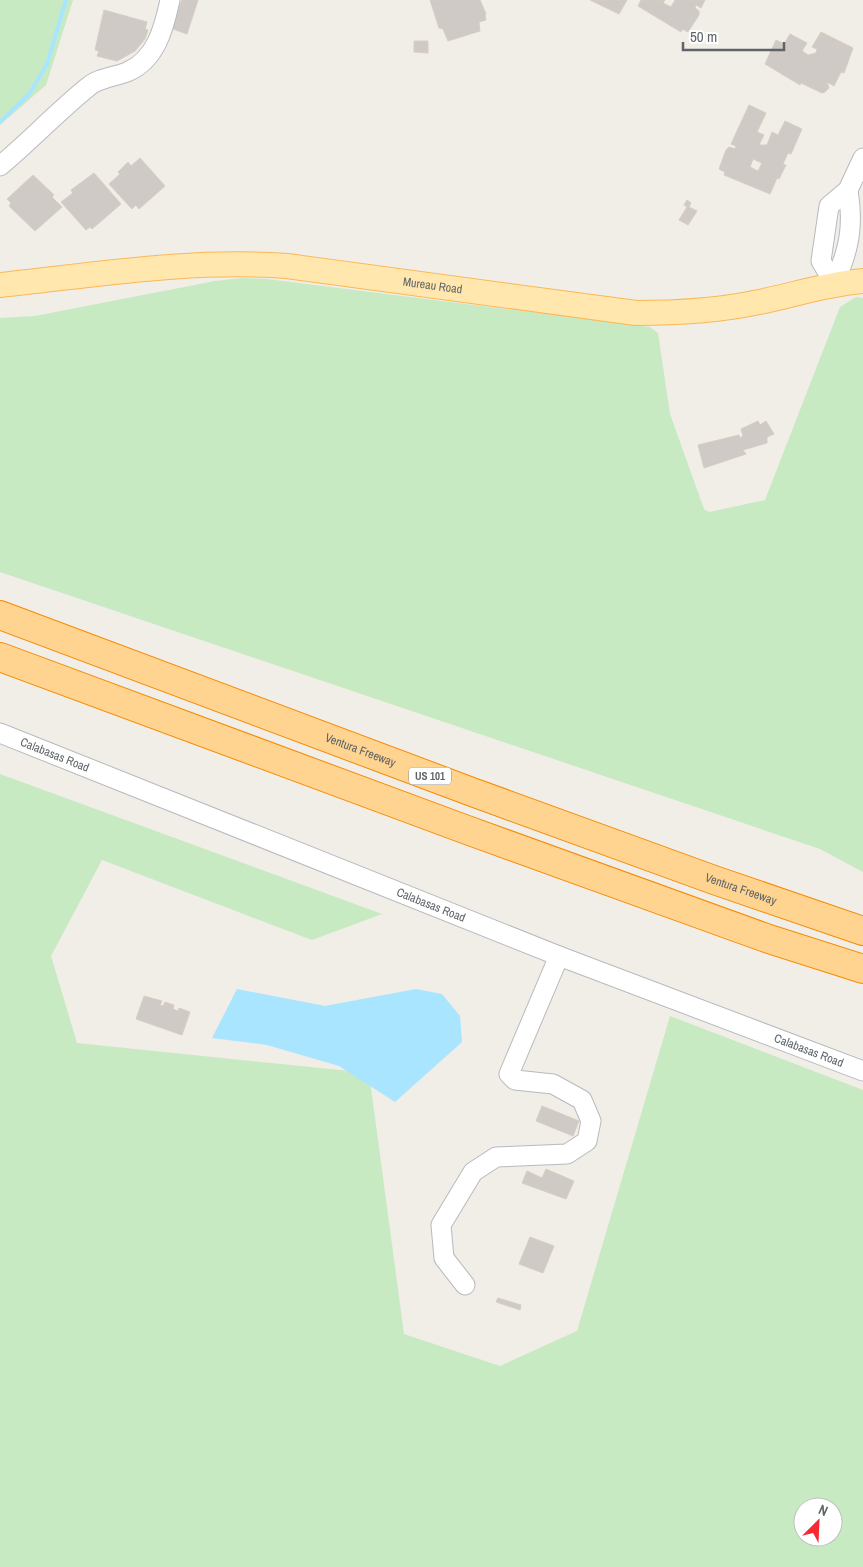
<svg xmlns="http://www.w3.org/2000/svg" width="863" height="1567" viewBox="0 0 863 1567" font-family="'Archivo Narrow',sans-serif">
<style>
.green{fill:#c7eac2;fill-rule:evenodd}
.water{fill:#a9e5ff}
.lines{fill:none;stroke-linecap:round;stroke-linejoin:round}
.stream{stroke:#a9e5ff;stroke-width:4}
.building{fill:#cfcac5;stroke:#d7cec4;fill-rule:evenodd}
.minor-casing{stroke:#b7babe;stroke-width:21}
.major-casing{stroke:#fcb755;stroke-width:26}
.highway-casing{stroke:#f88900;stroke-width:30}
.minor{stroke:#fff;stroke-width:19}
.major{stroke:#ffe7ae;stroke-width:24}
.highway{stroke:#ffd490;stroke-width:28}
.labels{text-anchor:middle;dominant-baseline:central;stroke-width:4;stroke-linejoin:round;paint-order:stroke}
.shield{fill:#fff;stroke:#8e9295;stroke-width:1}
.shield-label{font-size:11px;font-weight:bold;fill:#5e6468}
.street-label{font-size:12px;fill:#5e6468;stroke:#fff}
</style>
<rect width="100%" height="100%" fill="#f1ede7"/>
<path class="green" d="M0,0H73L46,85L0,125Z
M242,278L267,279L650,327L658,333L670,414L704,509L709,512L765,500L840,307L856,297L863,298V872L820,849L0,572V318L35,316L215,281Z
M0,774L382,914L312,940L102,860L51,956L77,1043L369,1073L404,1334L500,1366L577,1331L670,1016L863,1090V1567H0ZM803,1507H833V1537H803Z"/>
<path class="water" d="M237,989L325,1006L416,989L442,994L460,1016L462,1042L395,1102L339,1066L267,1045L212,1038Z"/>
<g class="lines">
<path class="stream" d="M0,122L29,94L47,64L66,0"/>
</g>
<path class="building" d="M182,0H198L187,34L173,29L175,17Z
M430,0H480L486,14L485,15L486,20L479,22L480,31L448,41L443,29L439,28Z
M590,0H627L619,14Z
M641,0H665L663,3L671,7L675,0H705L701,8L696,5L695,8L699,11V15L688,32L682,29L681,32L638,6Z
M104,10L147,22L145,29L148,30L145,39L135,51L117,61L97,56L99,51L95,50Z
M821,32L853,48L844,73L841,72L834,86L827,82L829,88L825,92L822,93L801,83L800,85L765,64L776,40L784,44L790,34L807,43L802,51L808,55L816,53L817,49L812,47Z
M414,41H428V53L414,52Z
M749,105L766,113L757,132L764,135L759,145H767L772,132L778,135L785,121L802,129L791,154L788,153L783,164L786,165L779,179L777,178L770,194L724,175L725,172L719,169L726,150L729,147L735,149L736,146L731,144ZM753,159L762,163L758,171L750,167Z
M140,158L165,186L139,209L136,205L132,209L109,184L120,174L118,172L128,162L131,166Z
M94,173L121,204L92,229L90,227L86,230L61,202L73,193L71,190Z
M33,175L54,195L52,197L62,207L35,231L9,206L11,203L7,199Z
M687,200L691,203L689,207L697,211L688,225L679,220L687,207L684,205Z
M758,421L760,425L766,421L774,434L767,437V443L743,450L746,454L704,468L698,445L739,435L740,438L743,436L741,429Z
M144,996L162,1001L160,1005L163,1006L165,1002L174,1005L173,1009L178,1011L179,1008L190,1012L182,1035L136,1019Z
M542,1106L579,1121L573,1136L536,1121Z
M546,1169L574,1181L566,1199L522,1183L527,1171L542,1178Z
M530,1237L554,1246L543,1273L519,1264Z
M498,1298L521,1305L520,1310L496,1302Z"/>
<g class="lines">
<g class="minor-casing">
<g id="minor">
<path d="M0,166C30,141 57,112 88,87C98,78 114,77 127,72C156,60 164,28 170,0"/>
<path d="M834,283L821,261L829,206L848,190L863,158"/>
<path d="M834,283C849,251 854,226 848,190"/>
<path id="s1" d="M0,733L559,956L863,1071"/>
<path d="M465,1285L444,1258L441,1225L473,1172L496,1157L567,1154L587,1141L591,1121L582,1100L553,1084L515,1080L509,1074L559,956"/>
</g>
</g>
<g class="major-casing">
<g id="major">
<path id="s2" d="M0,285C95,275 191,259 287,266L636,313C676,313 715,311 754,303C791,296 825,284 863,281"/>
</g>
</g>
<g class="highway-casing">
<g id="highway">
<path id="s3" d="M0,615L472,792L714,880L863,931"/>
<path d="M0,657L467,830L766,938L863,969"/>
</g>
</g>
<use href="#minor" class="minor"/>
<use href="#major" class="major"/>
<use href="#highway" class="highway"/>
</g>
<g class="labels">
<rect class="shield" x="409" y="767.5" width="42" height="17" rx="4"/>
<g class="shield-label">
<text x="430" y="776">US 101</text>
</g>
<g class="street-label">
<text stroke="none"><textPath href="#s2" startOffset="435">Mureau Road</textPath></text>
<text stroke="none"><textPath href="#s3" startOffset="385">Ventura Freeway</textPath></text>
<text stroke="none"><textPath href="#s1" startOffset="59">Calabasas Road</textPath></text>
<text stroke="none"><textPath href="#s3" startOffset="790">Ventura Freeway</textPath></text>
<text stroke="none"><textPath href="#s1" startOffset="464">Calabasas Road</textPath></text>
<text stroke="none"><textPath href="#s1" startOffset="869">Calabasas Road</textPath></text>
</g>
</g>
<g transform="translate(818 1522) rotate(24)"><circle r="24" fill="#ffffff" stroke="#bfc1c3"/>
<path d="M0-4L9 19L0 12L-9 19Z" fill="#f62833"/>
<text y="-8" font-size="14" font-weight="bold" text-anchor="middle" fill="#5e6468">N</text>
</g>
<path d="M683 42v8h101v-8" fill="none" stroke="#5e6468" stroke-width="2.5"/>
<text x="690" y="42" font-size="15" fill="#5e6468" stroke="#ffffff" stroke-width="4" paint-order="stroke">50 m</text>
</svg>
